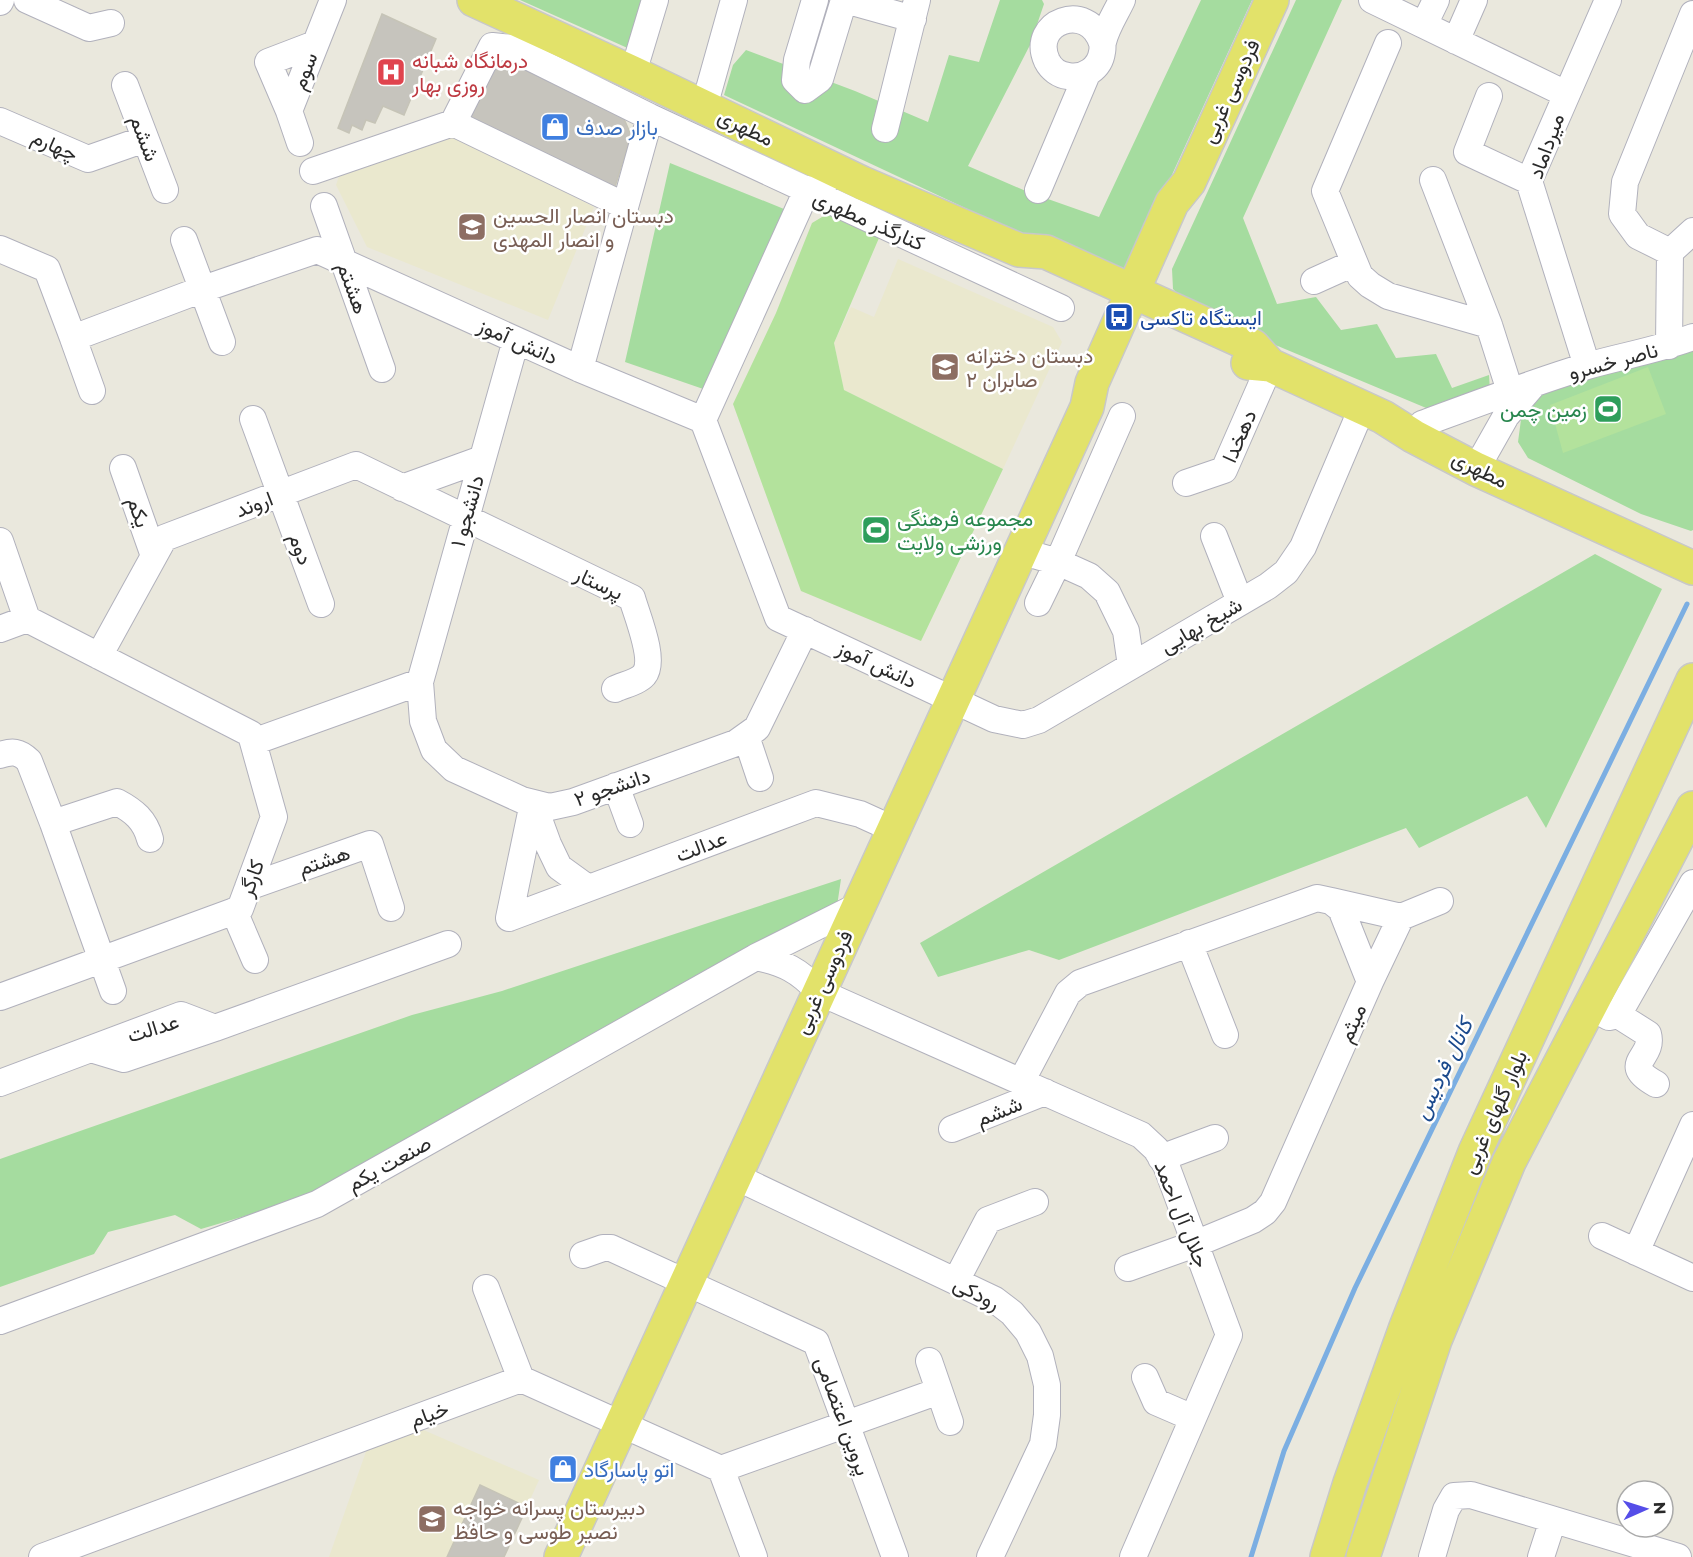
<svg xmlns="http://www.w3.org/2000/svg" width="1693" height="1557" viewBox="0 0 1693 1557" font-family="Montserrat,Vazirmatn,sans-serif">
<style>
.education{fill:#eae8ce}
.green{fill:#a5dc9f}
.pitch{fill:#b3e29c}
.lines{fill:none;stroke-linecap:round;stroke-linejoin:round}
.stream{stroke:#7baee2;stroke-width:5}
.building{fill:#c6c4bd;stroke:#c6c4b7;stroke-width:1.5}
.minor-casing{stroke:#b1b1bc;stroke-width:28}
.major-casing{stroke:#c8c8c8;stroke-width:36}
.minor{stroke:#fff;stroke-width:26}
.major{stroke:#e2e26a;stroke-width:33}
.labels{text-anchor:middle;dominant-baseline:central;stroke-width:5;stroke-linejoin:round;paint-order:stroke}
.health-label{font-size:21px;fill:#be3a42;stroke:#fff;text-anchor:start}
.street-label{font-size:21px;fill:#2a2a2a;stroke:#fff}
.shop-label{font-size:21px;fill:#366cbe;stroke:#fff;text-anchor:start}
.education-label{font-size:21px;fill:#785e54;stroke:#fff;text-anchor:start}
.transit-label{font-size:21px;fill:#164399;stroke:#fff;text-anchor:start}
.leisure-label{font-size:21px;fill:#27864d;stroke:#fff;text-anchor:end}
.water-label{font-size:22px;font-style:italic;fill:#1b4a8d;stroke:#fff}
</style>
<rect width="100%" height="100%" fill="#eae8dd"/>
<path class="education" d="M452,133L594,207L548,320L367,247L336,185L340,173Z
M898,259L1053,327L1062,342L1003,469L844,390L834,343L851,307L874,317Z
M419,1428L539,1480L504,1557H329L369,1443Z"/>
<path class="green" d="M520,0H652L632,50Z
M1000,0H1042L1044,4L1030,45L968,166L1028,192L1099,217L1201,0H1252L1127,273L1108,275L724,95L733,65L746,50L855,91L928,122L949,55L979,62Z
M1296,0H1342L1243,218L1277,304L1316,297L1341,330L1377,324L1396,358L1436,354L1452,388L1489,375L1490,391L1431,410L1223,323L1185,301L1173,289L1172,269Z
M670,163L784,209L709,391L625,362Z
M1693,344V530L1691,531L1641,514L1528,458L1518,442L1522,412L1541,395Z
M1595,554L1662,589L1546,828L1527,796L1419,848L1406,828L1059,960L1029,950L938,977L920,943Z
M841,879L836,913L407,1168L201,1229L175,1215L108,1232L94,1254L0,1287V1159L412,1015L502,991Z"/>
<path class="pitch" d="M827,214L879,238L834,343L844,390L1003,469L921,641L801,591L733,404L776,313L812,223Z
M1648,367L1666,414L1563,453L1550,405Z"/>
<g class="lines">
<path class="stream" d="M1251,1557L1284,1451L1355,1288L1687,604"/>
</g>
<path class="building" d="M382,14L436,39L404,115L383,106L375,123L366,120L362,130L352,125L349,133L338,128Z
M493,56L621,112L631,135L614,190L466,120Z
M480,1485L527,1507L504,1557H447Z"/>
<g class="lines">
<g class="minor-casing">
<path id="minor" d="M27,0L89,28L111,23
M815,0L797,60L795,80L805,90L820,79L844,0
M845,0L913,19
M1372,0L1566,94
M0,2L1,0
M1424,25L1436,0
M1456,41L1474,0
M1102,43C1088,0 1029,22 1047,61C1051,69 1059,75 1068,76C1084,79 1100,68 1102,52C1103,50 1102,44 1103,42C1106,28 1116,13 1122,0
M1388,43L1325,191L1360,276L1370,285L1388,296L1489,325
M633,73L655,0
M125,85L165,190
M1489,96L1467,152L1529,181
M704,107L734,0
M289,111L268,62L315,44
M0,121L88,159L145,139
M453,123L492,46L511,48L650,117L807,190L823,188
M885,129L917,0
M300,143L289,111L333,0
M313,171L453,123L625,206
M1433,180L1489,325L1510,391
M1038,190L1087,74
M324,206L382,369
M184,240L222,342
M0,249L47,269L73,338L203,289L317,250L580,369L703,420L778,618L994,719L1023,725L1039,720L1268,586L1286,572L1303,547L1362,408
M1670,252L1638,236L1622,214L1625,182L1693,14
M1314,281L1354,263
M73,338L92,391
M516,340L420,682L423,721L434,750L454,769L522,800L550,807L573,802L736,743L757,728L805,630
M1669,346L1670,252L1693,231
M1587,366L1529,181L1608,0
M580,369L650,117
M253,419L321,604
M703,420L807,190L1061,308
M1413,436L1422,424C1476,404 1531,383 1587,366C1622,356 1658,350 1693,337
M123,468L154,556
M1476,469L1506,416L1533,385
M1186,483L1224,470L1270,365
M402,488L482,459
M1214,536L1240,602
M0,541L27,619
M1020,551L1058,562L1089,576L1107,592L1126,631L1131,666
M1038,603L1058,562L1122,416
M0,629L27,619L251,734L253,742L420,682
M99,656L164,538L356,465L632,598C637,616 656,660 644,675C638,682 623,685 615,689
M746,736L760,778
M0,755C12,751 19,751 29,761L53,823L113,991
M616,786L630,824
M53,823L117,802C134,811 145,820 150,839
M248,887L370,844L391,908
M1331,901L1401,917
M234,911L255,960
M509,918L816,803L860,814L893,829
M509,918L533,803L548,844L559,867L588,888
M1189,943L1225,1035
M756,957C784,963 799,970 819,992L1141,1135L1156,1149L1166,1165L1229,1335L1133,1557
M1370,982L1401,917L1440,901
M0,997L240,909L274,817L253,742
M1589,1006L1609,1017L1618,1015L1693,883
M1618,1015L1648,1034C1655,1059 1618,1063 1656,1084
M91,1049L124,1059L215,1028
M1021,1082L1068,993L1080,983L1317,898L1331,901L1341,909L1370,982L1273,1202L1265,1212L1253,1220L1195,1244L1128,1268
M0,1083L181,1015L215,1028L448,944
M952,1129L1045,1092
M1161,1158L1215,1138
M734,1176L995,1300L1012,1313L1028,1332L1040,1356L1047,1385V1415L1043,1444L990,1557
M1602,1236L1693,1278
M1636,1252L1693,1125
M583,1255L603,1248H611L816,1342L895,1557
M956,1281L988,1220L1035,1202
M486,1288L521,1379
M0,1321L317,1204L756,957L858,906
M929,1361L950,1422
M1145,1377L1156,1402L1193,1418
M721,1469L939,1391
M42,1557L521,1379L721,1469L754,1557
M1432,1557L1446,1510L1454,1496L1471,1495L1678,1557
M1541,1557L1553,1520"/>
</g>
<g class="major-casing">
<path id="major" d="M474,0L633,73L862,183L1019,250L1046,252L1253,346L1270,365
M1248,363L1270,365L1383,417L1413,436L1476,469L1693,568
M561,1557L1087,407L1092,383L1172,203L1189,182L1272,0
M1327,1557L1350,1483L1406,1327L1475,1152L1693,680
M1363,1557L1435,1340L1509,1162L1693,808"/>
</g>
<use href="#minor" class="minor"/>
<use href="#major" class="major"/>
</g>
<defs>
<g id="hospital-square" transform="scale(1.5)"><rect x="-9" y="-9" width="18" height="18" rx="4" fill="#e0444e" stroke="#fff"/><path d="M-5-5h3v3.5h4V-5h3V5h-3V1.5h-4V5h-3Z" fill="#fff"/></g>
<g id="shop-square" transform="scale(1.5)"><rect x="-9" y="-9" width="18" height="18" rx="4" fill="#3f7fe0" stroke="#fff"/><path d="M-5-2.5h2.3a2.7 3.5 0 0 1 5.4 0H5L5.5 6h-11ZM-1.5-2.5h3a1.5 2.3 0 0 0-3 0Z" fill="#fff"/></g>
<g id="school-square" transform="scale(1.5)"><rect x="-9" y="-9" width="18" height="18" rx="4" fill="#8d6e63" stroke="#fff"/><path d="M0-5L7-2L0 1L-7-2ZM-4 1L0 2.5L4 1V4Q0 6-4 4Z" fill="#fff"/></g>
<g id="bus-square" transform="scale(1.5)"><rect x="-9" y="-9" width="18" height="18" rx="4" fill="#1a4fb4" stroke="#fff"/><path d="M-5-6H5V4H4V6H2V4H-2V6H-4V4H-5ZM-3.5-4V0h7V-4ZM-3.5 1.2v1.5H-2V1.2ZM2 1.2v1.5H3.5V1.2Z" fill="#fff"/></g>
<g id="stadium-square" transform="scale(1.5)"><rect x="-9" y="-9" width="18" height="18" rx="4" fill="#2e9e5b" stroke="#fff"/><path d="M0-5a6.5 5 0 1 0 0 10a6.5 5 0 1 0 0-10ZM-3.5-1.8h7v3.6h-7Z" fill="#fff"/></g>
</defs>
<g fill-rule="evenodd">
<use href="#hospital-square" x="391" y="72"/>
<use href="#shop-square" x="555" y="127"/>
<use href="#school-square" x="472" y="227"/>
<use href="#bus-square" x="1119" y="317"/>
<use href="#school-square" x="945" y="367"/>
<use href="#stadium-square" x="1608" y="409"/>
<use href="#stadium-square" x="876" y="530"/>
<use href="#shop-square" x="563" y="1469"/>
<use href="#school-square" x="432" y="1519"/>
</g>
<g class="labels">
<g class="health-label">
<text x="412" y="60">درمانگاه شبانه<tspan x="412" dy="24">روزی بهار</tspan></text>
</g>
<g class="street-label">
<text transform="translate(304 71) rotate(-69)">سوم</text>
<text transform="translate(1230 91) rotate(-65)">فردوسی غربی</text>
<text transform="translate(746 127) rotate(26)">مطهری</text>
<text transform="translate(145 138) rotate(69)">ششم</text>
<text transform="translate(55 145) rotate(24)">چهارم</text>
<text transform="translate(1546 146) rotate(-70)">میرداماد</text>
<text transform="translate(869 220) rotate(24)">کنارگذر مطهری</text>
<text transform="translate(353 288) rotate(70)">هشتم</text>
<text transform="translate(518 341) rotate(24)">دانش آموز</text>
<text transform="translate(1613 361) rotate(-15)">ناصر خسرو</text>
<text transform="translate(1239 436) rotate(-66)">دهخدا</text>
<text transform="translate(1480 469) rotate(26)">مطهری</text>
<text transform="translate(254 504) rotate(-21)">اروند</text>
<text transform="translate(467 511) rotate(-74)">دانشجو ۱</text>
<text transform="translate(139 512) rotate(71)">یکم</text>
<text transform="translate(301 549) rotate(70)">دوم</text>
<text transform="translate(599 583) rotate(25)">پرستار</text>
<text transform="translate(1201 625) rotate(-30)">شیخ بهایی</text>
<text transform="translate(877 664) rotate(25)">دانش آموز</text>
<text transform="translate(612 787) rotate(-19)">دانشجو ۲</text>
<text transform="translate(701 846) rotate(-21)">عدالت</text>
<text transform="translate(324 860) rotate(-19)">هشتم</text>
<text transform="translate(251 878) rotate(-70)">کارگر</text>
<text transform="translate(823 982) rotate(-65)">فردوسی غربی</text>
<text transform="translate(1352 1023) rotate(-66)">میثم</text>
<text transform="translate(153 1028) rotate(-17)">عدالت</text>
<text transform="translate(999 1111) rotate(-22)">ششم</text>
<text transform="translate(1494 1112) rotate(-66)">بلوار گلهای غربی</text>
<text transform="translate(389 1163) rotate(-29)">صنعت یکم</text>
<text transform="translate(1182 1214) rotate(68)">جلال آل احمد</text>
<text transform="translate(977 1293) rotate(28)">رودکی</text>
<text transform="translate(429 1414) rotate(-20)">خیام</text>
<text transform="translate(843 1416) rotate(70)">پروین اعتصامی</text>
</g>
<g class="shop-label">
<text x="576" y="127">بازار صدف</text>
<text x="584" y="1469">اتو پاسارگاد</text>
</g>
<g class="education-label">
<text x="493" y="215">دبستان انصار الحسین<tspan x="493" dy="24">و انصار المهدی</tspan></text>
<text x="966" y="355">دبستان دخترانه<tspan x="966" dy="24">صابران ۲</tspan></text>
<text x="453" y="1507">دبیرستان پسرانه خواجه<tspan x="453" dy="24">نصیر طوسی و حافظ</tspan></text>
</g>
<g class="transit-label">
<text x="1140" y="317">ایستگاه تاکسی</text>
</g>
<g class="leisure-label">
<text x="1587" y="409">زمین چمن</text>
<text x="897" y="518" text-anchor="start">مجموعه فرهنگی<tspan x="897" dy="24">ورزشی ولایت</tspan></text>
</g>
<g class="water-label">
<text transform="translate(1443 1069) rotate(-64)">کانال فردیس</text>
</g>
</g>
<g transform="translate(1645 1509) rotate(87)"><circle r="28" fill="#ffffff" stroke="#aaaaaa" stroke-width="1.5"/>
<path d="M0-4.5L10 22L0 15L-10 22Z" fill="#554de8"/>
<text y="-9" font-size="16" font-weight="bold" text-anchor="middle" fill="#2a2a2a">N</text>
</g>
</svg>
